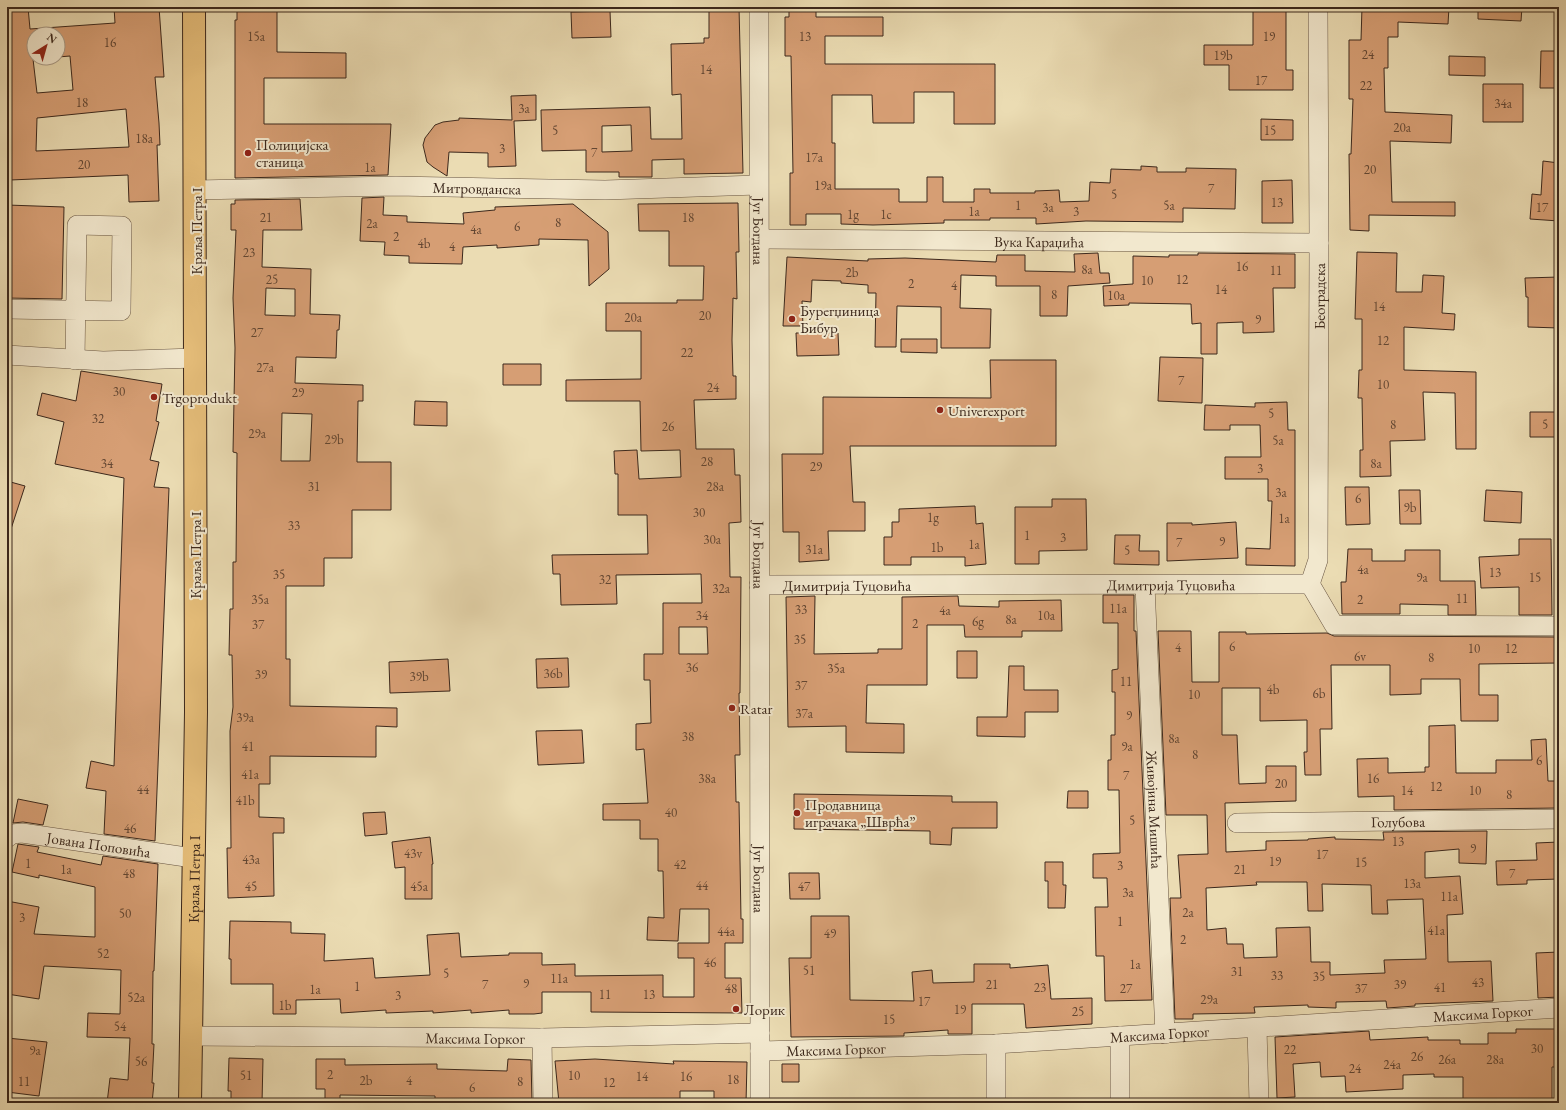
<svg xmlns="http://www.w3.org/2000/svg" width="1566" height="1110" viewBox="0 0 1566 1110" font-family="'EB Garamond',serif">
<style>
.green{fill:#b7c08c;stroke:#7a7454}
.building{fill:#d69e74;stroke:#3c281c;fill-rule:evenodd}
.lines{fill:none;stroke-linecap:round;stroke-linejoin:round}
.minor-casing{stroke:#685542;stroke-width:20}
.major-casing{stroke:#3c281c;stroke-width:24}
.minor{stroke:#f2e8ce;stroke-width:19}
.major{stroke:#e6be7a;stroke-width:22}
.poi-dot{fill:#8f2418;stroke:#f2e8ce;stroke-width:1.5}
.labels{text-anchor:middle;dominant-baseline:central;stroke-width:4;stroke-linejoin:round;paint-order:stroke}
.number-label{font-size:13px;fill:#624632}
.poi-label{font-size:15px;fill:#3c281c;stroke:#f2e8ce;text-anchor:start}
.street-label{font-size:15px;fill:#3c281c;stroke:#f2e8ce}
</style>
<rect width="100%" height="100%" fill="#ebdcb3"/>
<filter id="stains"><feTurbulence type="fractalNoise" baseFrequency=".005" numOctaves="4"/><feColorMatrix values="0 0 0 0 .2 0 0 0 0 .09 0 0 0 0 .02 0 0 0 .5 -.17"/></filter>
<radialGradient id="worn" r=".72"><stop offset=".6" stop-color="#630" stop-opacity="0"/><stop offset="1" stop-color="#630" stop-opacity=".3"/></radialGradient>
<path class="green" d="M876,1100H966V1103H876Z"/>
<path class="building" d="M7,7H28L30,29L115,23L114,7H159L164,77H155L159,123L160,145H157L159,201L129,202L128,175L10,180L9,149H7ZM34,34H58V57L70,56L73,90L37,93L33,59L41,58H34ZM126,109L129,147L36,151L37,118Z
M237,7H277V52L346,53V78H264V124H391L388,175L235,178V20H237Z
M709,7H739L743,173L684,174V159L652,160V177H619V172H586V150L542,151L541,110L650,107L651,139H682L681,94L672,95L671,44L704,43V38H709ZM631,125L632,151L602,152V126Z
M789,7H816V17H883V36H825V64H995V124H954V92H914V123H873L872,95H832V143H835V189H899V202H927V177H943V202H974V189H990V193H1035V191L1059,190L1060,202L1089,201L1090,182L1110,183L1111,169L1141,170V166L1157,167V172H1186V168L1236,169L1235,209L1183,208V222L1086,221L1036,224V218H990V220H944V223L873,225L841,224V214H806V225H790V173H793L791,56H785V17H789Z
M1253,7H1286V70H1293V90H1229V65H1204V45H1253Z
M1362,7H1449L1448,24L1398,22V37H1388V68H1384L1385,112L1452,115L1451,143L1390,141L1392,202H1455V216L1369,215V231L1350,230L1349,154H1351L1353,99H1349V40H1361Z
M1478,7H1522L1521,21L1478,19Z
M610,11L611,37L572,38L571,12Z
M1541,51H1559V88H1540Z
M1449,56L1485,57V76L1449,75Z
M1483,84H1523V122H1483Z
M536,95V120L514,121L516,166L488,167V153L449,152L447,176L433,167L427,162L423,145L425,138L435,125L443,122L459,120V118L512,120L511,96Z
M1261,119L1293,120V140H1261Z
M1543,161L1559,163V221L1530,219L1532,194L1541,195Z
M1292,180L1293,223H1262V181Z
M384,197L383,215L407,216V222L464,224L463,213L495,210V207L573,204L608,232L609,269L589,286L588,240L539,239V245L497,248V245L463,247L462,264L409,263V256L384,255L385,242L360,241L362,198Z
M300,199L302,230H263L262,267L311,269L310,314L340,315L339,330H337L336,358L296,357L295,383L363,385V401H358L357,462H391V510H352V558H324V586H286V659H290V706L397,708V727L376,726V757L270,756V784H259V817L284,818V833H273L274,896L228,898L227,848H231L230,731L233,707L232,655H229L230,609H233V562H236L237,453L233,452L235,348L233,298L236,230H231V204H235V200ZM266,288L295,289V316L265,315ZM282,413L312,414L310,461H281Z
M738,203L739,252H736L737,299L733,298L732,340L733,376H736V399L694,400L696,449H734L735,475H740L741,522L729,523L730,577H741L740,693H739L740,755H735L736,802H739L741,919H743V943H725V978H741L742,1013L591,1012V992H542V1013L534,1014H509V1010L471,1013V1010L433,1013V1011L386,1013V1010L341,1013L340,999L296,1000V1014H273V984H231V959H229L230,921L291,922V933L325,934L324,961L373,958L375,978L430,975L427,935L459,933L461,957L509,955V953H542V965L575,964V976L663,975V997H694V958H678V943H709V909H680L678,941L647,940L648,917L664,918L663,871H658V839H640V820H603V804L648,803L644,749L636,750V724L651,723L650,680H644V654H663V603H702L701,574L616,575L617,604L561,605L560,574H553L552,555L648,554L647,515H618V474H615L614,451L637,450L639,479L681,477L680,450L641,451L640,401H566V380L641,379V331H606V303H677V300H703L704,266H669V231H639L638,204ZM679,627H707L708,654H679Z
M7,205L64,207L62,299L7,298Z
M1357,252L1397,253L1396,292H1422L1423,275L1444,276L1442,313L1455,314L1454,330L1404,327V370L1476,372V449H1456L1455,393L1423,392L1425,440L1390,441L1391,476L1360,477V450H1363L1362,398H1358L1359,370H1362V319H1355Z
M1098,253L1100,273H1109L1110,283L1068,286L1067,316H1040V286H996V276L961,275L960,308L991,309L990,348H941V307L897,306L896,347H875L876,293H868V285L841,283V281L812,280L811,302L802,301L803,326H783L787,257L868,261V259L905,258L996,262L997,255H1025V271L1075,272L1074,254Z
M1198,253L1295,254V288H1273L1274,332L1243,333V322L1217,323V354H1201V323L1192,324L1191,304L1129,303V305L1104,306L1103,286L1133,284V256L1169,257V255H1198Z
M1559,277V328L1528,327V297H1526L1525,278Z
M796,333H838L839,355L797,356Z
M901,339H937V353L901,352Z
M1160,357L1203,358L1202,403L1158,401Z
M990,360H1056V446H850L853,502H865V531H828L829,560L799,562V532H783L782,454H823V397L991,398Z
M503,364H541V385H503Z
M81,371L162,384L156,421L159,422L150,460L159,462L154,487L169,488L155,841L104,834L106,791L86,788L91,761L114,766L124,478L55,464L64,422L37,415L42,393L76,401Z
M415,401L447,402V426L414,425Z
M1287,402L1288,430H1295V566L1246,565V548L1270,549L1272,501H1268V479H1225V457H1261L1260,425H1230V430H1204L1205,405L1255,407V403Z
M1530,412H1559V437H1530Z
M7,481L25,486L10,532H7Z
M1345,487H1369L1370,524L1346,525Z
M1399,490H1420L1421,524H1400Z
M1486,490L1522,492L1521,523L1484,521Z
M1052,499H1086L1087,550L1039,551V564H1015V507H1052Z
M975,506L976,524L983,523L986,564L965,566V557H911V565H884V537H892V522H899V509Z
M1236,522L1238,558L1167,561V523H1192V525Z
M1115,535H1140L1139,551H1159V565L1114,564Z
M1519,539H1551L1552,615H1519V587L1481,588L1479,557L1519,555Z
M1348,549H1372V561H1405V550H1440V581H1475L1476,615H1448V605L1400,604V614H1342L1341,582H1346Z
M1103,595H1134V631H1136L1152,1000L1105,1001L1104,956H1096L1095,907H1108L1107,878H1093V854L1120,853L1119,790H1108V760H1111V735H1115V692H1112V670L1118,669V623H1103Z
M815,596L814,654L878,653V649H902V597L958,596L959,606L999,607V601L1061,600L1062,631H1022V637H965L964,625H927V685H867L866,723L904,724V753L846,752V726L788,727L786,597Z
M1158,631H1191L1192,682H1219V632H1246V634L1327,633L1334,636L1559,637V663L1479,664V695H1498V721H1461L1460,679H1421V694L1390,695V665H1331L1332,729H1320L1321,775H1305L1304,752H1307V720L1260,721V688H1222V735H1237L1239,784L1266,783V766H1296V801L1225,803L1226,852L1266,850V841L1308,840V839L1335,837V839L1384,840L1383,832L1487,831L1486,864L1459,863V849L1425,852V878L1460,876L1463,914L1447,915L1448,962L1491,961L1493,1001L1415,1004V1006L1387,1008L1386,1001L1336,1002V1008L1308,1007V1005L1254,1007L1255,1013L1193,1014V1019H1175L1170,898H1181L1178,855L1208,854L1207,815H1166ZM1256,882H1307L1308,911H1323L1322,884L1371,885L1372,914H1388L1387,900L1423,899L1426,959L1384,960L1385,973L1330,975V962H1311L1310,927L1276,928L1277,957L1244,958L1243,944H1227L1226,928L1207,930L1206,888L1257,885Z
M957,651H977V678H957Z
M568,658L569,687L537,688L536,659Z
M448,659L450,691L390,693L389,662Z
M1009,666H1024V690H1058V712H1025V737L977,736V717H1007Z
M1455,725L1456,773H1496V760H1532L1531,740L1546,739L1548,781H1559V808L1394,810V796L1358,797L1357,759L1388,758V773L1425,772V767H1429V726Z
M582,730L584,763L538,765L536,731Z
M1068,791H1088V808H1067Z
M794,794L952,796V802H997V828H952L951,845L930,844V831L794,829Z
M18,799L48,805L43,825L23,822L13,823Z
M385,812L387,834L365,836L363,813Z
M430,837L433,864H432V899H405V867L395,868L392,842Z
M1559,842V879L1527,880V884L1497,885L1496,861L1537,860L1536,843Z
M18,844L39,847L37,852L101,865L103,856L158,864L154,971H153L152,1044H154L152,1083H154L152,1103H107L110,1078L128,1080L130,1038L87,1037L88,1013L120,1014L121,970L44,966L39,999L7,994V901L39,907L34,934L95,937V887L39,875V878L12,872Z
M1045,862H1063V885H1066L1065,908H1048V881H1045Z
M789,873H819L820,899H790Z
M811,916H849L850,1000L914,1001L912,972L932,970L933,983L974,982V964H1010V968L1048,965L1051,999L1092,998V1024L1026,1028L1024,1004H972V1034H948V1030L904,1033V1036L791,1037L789,958H811Z
M1559,952V997L1538,998L1536,953Z
M1516,1029H1557V1067H1552V1103H1463V1077H1434V1074L1403,1075V1089L1346,1092L1345,1076L1321,1077L1320,1062L1293,1064L1295,1097L1277,1098L1275,1037L1369,1031L1370,1040L1428,1037V1040H1460V1044H1488V1033H1516Z
M7,1038L47,1042L39,1096L7,1092Z
M229,1058L263,1059L262,1103H231V1091H228Z
M316,1059H345V1065L437,1064V1069L507,1071L508,1059L531,1060L532,1102L435,1103V1096L340,1095V1103H325V1089H316Z
M595,1059L674,1064L673,1061L747,1062L746,1103H714V1091H680V1103H559L555,1061Z
M782,1064H799V1082H782Z"/>
<g class="lines">
<g class="minor-casing">
<g id="minor">
<path id="s1" d="M759,7L760,1103"/>
<path id="s2" d="M196,190L396,186L605,190L758,185"/>
<path id="s3" d="M759,239L1319,243"/>
<path d="M7,309L121,311L122,226L77,225L75,360"/>
<path d="M7,355L103,361L195,358"/>
<path id="s4" d="M1310,584L1318,560L1319,243L1318,7"/>
<path d="M1310,584L1334,625L1559,626"/>
<path id="s5" d="M759,585L1310,584"/>
<path id="s6" d="M1145,586L1165,1034"/>
<path id="s7" d="M1237,823L1559,819"/>
<path id="s8" d="M7,838L12,834L22,833L193,858"/>
<path d="M1257,1028L1259,1103"/>
<path id="s9" d="M190,1036L542,1038L760,1033"/>
<path d="M1120,1036V1103"/>
<path d="M542,1038L543,1103"/>
<path d="M996,1044V1103"/>
<path id="s10" d="M760,1051L996,1044L1559,1008"/>
</g>
</g>
<g class="major-casing">
<g id="major">
<path id="s11" d="M190,1103L196,712L194,7"/>
</g>
</g>
<use href="#minor" class="minor"/>
<use href="#major" class="major"/>
</g>
<g class="poi-dot">
<circle cx="248" cy="153" r="4"/>
<circle cx="792" cy="319" r="4"/>
<circle cx="154" cy="397" r="4"/>
<circle cx="940" cy="410" r="4"/>
<circle cx="732" cy="708" r="4"/>
<circle cx="797" cy="813" r="4"/>
<circle cx="736" cy="1009" r="4"/>
</g>
<g class="labels">
<g class="number-label">
<text x="256" y="36">15a</text>
<text x="805" y="36">13</text>
<text x="1269" y="36">19</text>
<text x="110" y="42">16</text>
<text x="1368" y="54">24</text>
<text x="1223" y="55">19b</text>
<text x="706" y="69">14</text>
<text x="1261" y="80">17</text>
<text x="1366" y="85">22</text>
<text x="82" y="102">18</text>
<text x="1503" y="103">34a</text>
<text x="524" y="108">3a</text>
<text x="1402" y="127">20a</text>
<text x="555" y="130">5</text>
<text x="1270" y="130">15</text>
<text x="144" y="138">18a</text>
<text x="502" y="148">3</text>
<text x="594" y="152">7</text>
<text x="814" y="157">17a</text>
<text x="84" y="164">20</text>
<text x="370" y="167">1a</text>
<text x="1370" y="169">20</text>
<text x="823" y="185">19a</text>
<text x="1211" y="188">7</text>
<text x="1114" y="194">5</text>
<text x="1277" y="202">13</text>
<text x="1018" y="205">1</text>
<text x="1169" y="205">5a</text>
<text x="1048" y="207">3a</text>
<text x="1542" y="207">17</text>
<text x="974" y="211">1a</text>
<text x="1076" y="211">3</text>
<text x="853" y="214">1g</text>
<text x="886" y="214">1c</text>
<text x="266" y="217">21</text>
<text x="688" y="217">18</text>
<text x="558" y="222">8</text>
<text x="372" y="223">2a</text>
<text x="517" y="226">6</text>
<text x="476" y="229">4a</text>
<text x="396" y="236">2</text>
<text x="424" y="243">4b</text>
<text x="452" y="246">4</text>
<text x="249" y="252">23</text>
<text x="1242" y="266">16</text>
<text x="1087" y="269">8a</text>
<text x="1276" y="270">11</text>
<text x="852" y="272">2b</text>
<text x="272" y="279">25</text>
<text x="1182" y="279">12</text>
<text x="1147" y="280">10</text>
<text x="911" y="283">2</text>
<text x="954" y="285">4</text>
<text x="1221" y="289">14</text>
<text x="1054" y="294">8</text>
<text x="1116" y="295">10a</text>
<text x="1379" y="306">14</text>
<text x="705" y="315">20</text>
<text x="633" y="317">20a</text>
<text x="1258" y="319">9</text>
<text x="257" y="332">27</text>
<text x="1383" y="340">12</text>
<text x="687" y="352">22</text>
<text x="265" y="367">27a</text>
<text x="1181" y="380">7</text>
<text x="1383" y="384">10</text>
<text x="713" y="387">24</text>
<text x="119" y="391">30</text>
<text x="298" y="392">29</text>
<text x="1271" y="413">5</text>
<text x="98" y="418">32</text>
<text x="1393" y="424">8</text>
<text x="1545" y="424">5</text>
<text x="668" y="426">26</text>
<text x="257" y="433">29a</text>
<text x="334" y="439">29b</text>
<text x="1278" y="440">5a</text>
<text x="707" y="461">28</text>
<text x="107" y="463">34</text>
<text x="1376" y="463">8a</text>
<text x="816" y="466">29</text>
<text x="1260" y="468">3</text>
<text x="314" y="486">31</text>
<text x="715" y="486">28a</text>
<text x="1281" y="492">3a</text>
<text x="1358" y="498">6</text>
<text x="1410" y="507">9b</text>
<text x="699" y="512">30</text>
<text x="933" y="517">1g</text>
<text x="1284" y="518">1a</text>
<text x="294" y="525">33</text>
<text x="1027" y="535">1</text>
<text x="1063" y="537">3</text>
<text x="712" y="539">30a</text>
<text x="1222" y="541">9</text>
<text x="1179" y="542">7</text>
<text x="974" y="544">1a</text>
<text x="937" y="547">1b</text>
<text x="814" y="549">31a</text>
<text x="1127" y="550">5</text>
<text x="1363" y="569">4a</text>
<text x="1495" y="572">13</text>
<text x="279" y="574">35</text>
<text x="1422" y="577">9a</text>
<text x="1535" y="577">15</text>
<text x="605" y="579">32</text>
<text x="721" y="588">32a</text>
<text x="1462" y="598">11</text>
<text x="260" y="599">35a</text>
<text x="1360" y="599">2</text>
<text x="1118" y="608">11a</text>
<text x="801" y="609">33</text>
<text x="945" y="610">4a</text>
<text x="702" y="615">34</text>
<text x="1046" y="615">10a</text>
<text x="1011" y="619">8a</text>
<text x="978" y="621">6g</text>
<text x="915" y="623">2</text>
<text x="258" y="624">37</text>
<text x="800" y="639">35</text>
<text x="1232" y="646">6</text>
<text x="1178" y="647">4</text>
<text x="1474" y="648">10</text>
<text x="1511" y="648">12</text>
<text x="1360" y="656">6v</text>
<text x="1431" y="657">8</text>
<text x="692" y="667">36</text>
<text x="836" y="668">35a</text>
<text x="553" y="673">36b</text>
<text x="261" y="674">39</text>
<text x="419" y="676">39b</text>
<text x="1126" y="681">11</text>
<text x="801" y="685">37</text>
<text x="1273" y="689">4b</text>
<text x="1319" y="693">6b</text>
<text x="1194" y="694">10</text>
<text x="804" y="713">37a</text>
<text x="1129" y="715">9</text>
<text x="245" y="717">39a</text>
<text x="688" y="736">38</text>
<text x="1174" y="738">8a</text>
<text x="248" y="746">41</text>
<text x="1127" y="746">9a</text>
<text x="1195" y="754">8</text>
<text x="1539" y="760">6</text>
<text x="250" y="774">41a</text>
<text x="1126" y="775">7</text>
<text x="707" y="778">38a</text>
<text x="1373" y="778">16</text>
<text x="1281" y="783">20</text>
<text x="1436" y="786">12</text>
<text x="143" y="789">44</text>
<text x="1407" y="790">14</text>
<text x="1475" y="790">10</text>
<text x="1509" y="794">8</text>
<text x="245" y="800">41b</text>
<text x="671" y="812">40</text>
<text x="1132" y="820">5</text>
<text x="130" y="828">46</text>
<text x="1398" y="841">13</text>
<text x="1473" y="848">9</text>
<text x="413" y="853">43v</text>
<text x="1322" y="854">17</text>
<text x="251" y="859">43a</text>
<text x="1275" y="861">19</text>
<text x="1361" y="862">15</text>
<text x="28" y="863">1</text>
<text x="680" y="864">42</text>
<text x="1120" y="865">3</text>
<text x="66" y="869">1a</text>
<text x="1240" y="869">21</text>
<text x="129" y="873">48</text>
<text x="1512" y="873">7</text>
<text x="1412" y="883">13a</text>
<text x="702" y="885">44</text>
<text x="251" y="886">45</text>
<text x="419" y="886">45a</text>
<text x="804" y="886">47</text>
<text x="1128" y="892">3a</text>
<text x="1449" y="896">11a</text>
<text x="1188" y="912">2a</text>
<text x="125" y="913">50</text>
<text x="22" y="917">3</text>
<text x="1120" y="921">1</text>
<text x="1436" y="930">41a</text>
<text x="726" y="931">44a</text>
<text x="830" y="933">49</text>
<text x="1183" y="939">2</text>
<text x="103" y="953">52</text>
<text x="710" y="962">46</text>
<text x="1135" y="964">1a</text>
<text x="809" y="970">51</text>
<text x="1237" y="971">31</text>
<text x="446" y="973">5</text>
<text x="1277" y="975">33</text>
<text x="1319" y="976">35</text>
<text x="559" y="978">11a</text>
<text x="1478" y="982">43</text>
<text x="526" y="983">9</text>
<text x="485" y="984">7</text>
<text x="992" y="984">21</text>
<text x="1400" y="984">39</text>
<text x="357" y="986">1</text>
<text x="1040" y="987">23</text>
<text x="1440" y="987">41</text>
<text x="731" y="988">48</text>
<text x="1126" y="988">27</text>
<text x="1361" y="988">37</text>
<text x="315" y="989">1a</text>
<text x="605" y="994">11</text>
<text x="649" y="994">13</text>
<text x="398" y="995">3</text>
<text x="136" y="997">52a</text>
<text x="1209" y="999">29a</text>
<text x="924" y="1001">17</text>
<text x="285" y="1005">1b</text>
<text x="960" y="1009">19</text>
<text x="1078" y="1011">25</text>
<text x="889" y="1019">15</text>
<text x="120" y="1026">54</text>
<text x="1537" y="1048">30</text>
<text x="1290" y="1049">22</text>
<text x="35" y="1050">9a</text>
<text x="1417" y="1056">26</text>
<text x="1447" y="1059">26a</text>
<text x="1495" y="1059">28a</text>
<text x="141" y="1061">56</text>
<text x="1392" y="1064">24a</text>
<text x="1355" y="1068">24</text>
<text x="330" y="1074">2</text>
<text x="246" y="1075">51</text>
<text x="574" y="1075">10</text>
<text x="642" y="1076">14</text>
<text x="686" y="1076">16</text>
<text x="733" y="1079">18</text>
<text x="366" y="1080">2b</text>
<text x="409" y="1080">4</text>
<text x="24" y="1081">11</text>
<text x="520" y="1081">8</text>
<text x="609" y="1082">12</text>
<text x="472" y="1087">6</text>
</g>
<g class="poi-label">
<text x="256" y="144">Полицијска<tspan x="256" dy="17">станица</tspan></text>
<text x="800" y="310">Бурегџиница<tspan x="800" dy="17">Бибур</tspan></text>
<text x="162" y="397">Trgoprodukt</text>
<text x="948" y="410">Univerexport</text>
<text x="740" y="708">Ratar</text>
<text x="805" y="804">Продавница<tspan x="805" dy="17">играчака „Шврћа”</tspan></text>
<text x="744" y="1009">Лорик</text>
</g>
<g class="street-label">
<text stroke="none"><textPath href="#s2" startOffset="281">Митровданска</textPath></text>
<text transform="translate(196 231) rotate(-90)">Краља Петра I</text>
<text stroke="none"><textPath href="#s1" startOffset="224">Југ Богдана</textPath></text>
<text stroke="none"><textPath href="#s3" startOffset="280">Вука Караџића</textPath></text>
<text stroke="none"><textPath href="#s4" startOffset="289">Београдска</textPath></text>
<text transform="translate(195 555) rotate(-90)">Краља Петра I</text>
<text stroke="none"><textPath href="#s1" startOffset="548">Југ Богдана</textPath></text>
<text stroke="none"><textPath href="#s5" startOffset="412">Димитрија Туцовића</textPath></text>
<text stroke="none"><textPath href="#s5" startOffset="88">Димитрија Туцовића</textPath></text>
<text stroke="none"><textPath href="#s6" startOffset="224">Живојина Мишића</textPath></text>
<text stroke="none"><textPath href="#s7" startOffset="161">Голубова</textPath></text>
<text stroke="none"><textPath href="#s8" startOffset="94">Јована Поповића</textPath></text>
<text stroke="none"><textPath href="#s11" startOffset="224">Краља Петра I</textPath></text>
<text stroke="none"><textPath href="#s1" startOffset="872">Југ Богдана</textPath></text>
<text stroke="none"><textPath href="#s10" startOffset="724">Максима Горког</textPath></text>
<text stroke="none"><textPath href="#s10" startOffset="400">Максима Горког</textPath></text>
<text stroke="none"><textPath href="#s9" startOffset="285">Максима Горког</textPath></text>
<text stroke="none"><textPath href="#s10" startOffset="76">Максима Горког</textPath></text>
</g>
</g>
<rect width="1566" height="1110" fill="none" stroke="#ebdcb3" stroke-width="24"/>
<rect x="8" y="8" width="1550" height="1094" fill="none" stroke="#3c281c" stroke-width="2"/>
<rect x="12" y="12" width="1542" height="1086" fill="none" stroke="#3c281c"/>
<g transform="translate(46 46) rotate(37)"><circle r="19" fill="#f2e8ce" stroke="#a99b87"/>
<path d="M0-3L7 15L0 10L-7 15Z" fill="#8f2418"/>
<text y="-6" font-size="11" font-weight="bold" text-anchor="middle" fill="#3c281c">N</text>
</g>
<rect width="100%" height="100%" filter="url(#stains)"/>
<rect width="100%" height="100%" fill="url(#worn)"/>
</svg>
